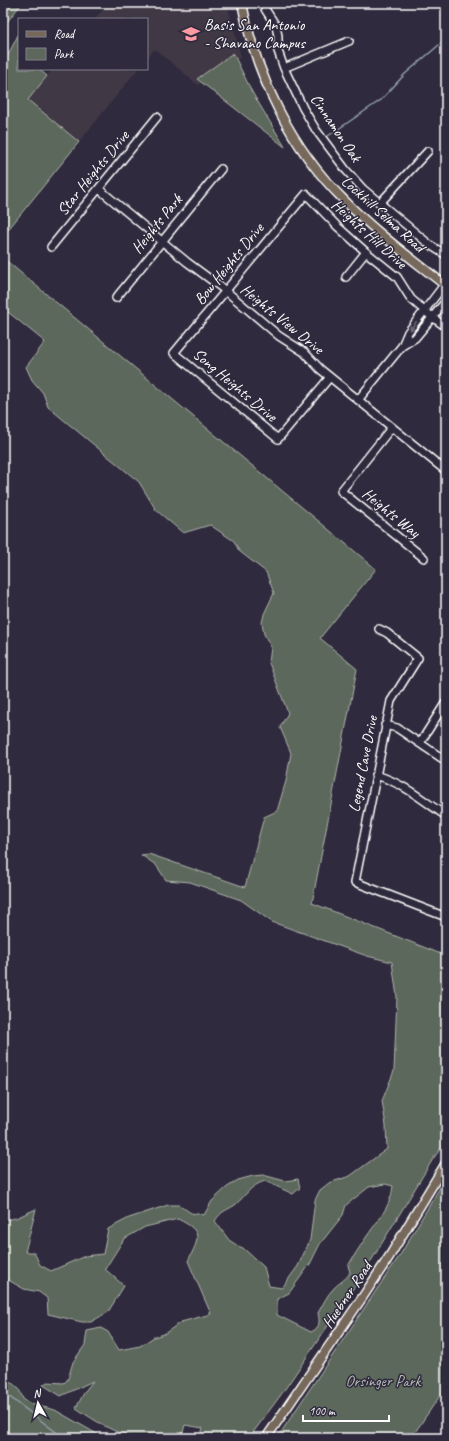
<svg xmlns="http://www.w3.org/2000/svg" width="449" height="1441" viewBox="0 0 449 1441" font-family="Caveat,sans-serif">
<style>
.built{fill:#413845}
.green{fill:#5d675b;stroke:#aeb3ad;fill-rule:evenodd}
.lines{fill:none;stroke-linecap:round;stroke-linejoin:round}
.stream{stroke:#93a1ac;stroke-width:1.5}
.minor-casing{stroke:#fff;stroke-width:10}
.major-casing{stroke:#fff;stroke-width:11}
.minor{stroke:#2f2a3d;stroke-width:7}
.major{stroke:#76695c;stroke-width:8}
.oneway{fill:#6d6a77}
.labels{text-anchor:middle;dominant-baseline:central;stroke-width:3;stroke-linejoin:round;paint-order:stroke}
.poi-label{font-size:16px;fill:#fff;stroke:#2f2a3d;text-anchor:start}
.street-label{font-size:16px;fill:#fff;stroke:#2f2a3d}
.park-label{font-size:16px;fill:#b6bbb5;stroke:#2f2a3d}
</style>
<rect width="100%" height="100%" fill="#2f2a3d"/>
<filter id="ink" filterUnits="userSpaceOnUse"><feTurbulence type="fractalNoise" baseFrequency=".025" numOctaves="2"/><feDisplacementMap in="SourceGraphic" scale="8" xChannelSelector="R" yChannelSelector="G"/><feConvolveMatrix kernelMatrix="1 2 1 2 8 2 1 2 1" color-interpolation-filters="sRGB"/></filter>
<g filter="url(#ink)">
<path class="built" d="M108,3H227L241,57L198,85L155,49L147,58V19H95Z
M53,69H138L79,142L27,99Z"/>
<path class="green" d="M3,3H22L3,27Z
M18,35L19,69H39L47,76L28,100L79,142L3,236V65Z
M233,53L252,92L285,147L197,79Z
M3,258L376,569L320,638L357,669L312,903L446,956V1141L433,1159L365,1271L283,1392L249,1438H200L203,1428L185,1425L182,1436C168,1438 152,1440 138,1438C116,1435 94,1420 76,1408L85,1391L93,1381L61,1396L43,1385L47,1382L64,1383L68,1379L73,1362L85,1345L87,1331L101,1328L108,1332L119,1350L140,1346L154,1337L164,1334L181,1322L211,1314L188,1261C199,1238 204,1232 178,1219L145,1227L124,1239L105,1269L124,1286L108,1312L91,1322H82L48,1314L47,1298L39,1292L24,1289L3,1277V1220L16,1218L36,1209L25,1252H34L40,1265L51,1271L85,1256L103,1254L108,1229L129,1218L168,1205H179L191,1213L204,1215L212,1201L226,1188L238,1180L253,1176L263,1175L285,1181L298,1179L300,1188L293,1194L265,1181C249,1186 247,1195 235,1205C226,1211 222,1210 215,1221L229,1240L238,1246L243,1248L264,1267L269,1286L282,1288L298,1266L310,1240L315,1200L320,1190L329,1183L350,1176L387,1149L386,1126L382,1101L394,1071L397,997L392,962L367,956L272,922L241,900L190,882L166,880L156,865L141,855L149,854L245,887L264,817L277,811L286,781L291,753L280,727L288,713L269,663L271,647L264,634L262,623L264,614L274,593L266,572L239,551L234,541L210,525L183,533L156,510L139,482L48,407L43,393L32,380L26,367L45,342L3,308ZM385,1184L393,1186C391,1208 376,1222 365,1239C359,1248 353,1257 348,1266L350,1272C347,1279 340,1282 334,1288C327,1295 323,1304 318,1313C320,1322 320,1328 311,1332L277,1315V1299L289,1293L310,1264L320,1244L343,1215L346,1205L369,1187Z
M442,1184L446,1187V1387L411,1438H277L400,1255Z
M3,1375L19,1389L23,1399L31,1404L55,1410L104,1438H8L3,1435Z"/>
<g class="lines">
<path class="stream" d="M328,136L381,100L405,74L446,39
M3,1392L64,1438"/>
<g class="minor-casing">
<path id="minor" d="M264,3L265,9L276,26L278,36V51L284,68L303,108L316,130L346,170L363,189L430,245L446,255
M284,68L349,41
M99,189L187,262L226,291L279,336L304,352L320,369L446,471
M380,203L428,151
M51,247L157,117
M346,277L366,252
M116,298L221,169
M402,346L415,338L446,301
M330,377L278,439L174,353L306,194L338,227L366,252L397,277L411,299L432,317L446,327
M358,400L402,346L408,332L444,285
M392,427L341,491L424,558
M379,629L387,633L418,658L391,701L355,882L446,917
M385,725L397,728L403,732L446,761
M420,743L446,702
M375,775C402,782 424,801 446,816"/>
</g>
<g class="major-casing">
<path id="major" d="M242,3C256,76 291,148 344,200C375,232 411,258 446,286
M266,1438L362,1298L389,1257L446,1163"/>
</g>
<use href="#minor" class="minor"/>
<use href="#major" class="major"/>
</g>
<defs><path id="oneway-solid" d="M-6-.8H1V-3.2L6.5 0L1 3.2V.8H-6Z"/></defs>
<use class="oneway" href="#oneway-solid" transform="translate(413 326) rotate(127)"/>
</g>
<defs>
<g id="school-bare" transform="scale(1.38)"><path d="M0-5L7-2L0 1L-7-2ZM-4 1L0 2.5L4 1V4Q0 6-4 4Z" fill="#ff9aa2" stroke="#2f2a3d" stroke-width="2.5" paint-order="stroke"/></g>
</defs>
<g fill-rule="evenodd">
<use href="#school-bare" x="191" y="34"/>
</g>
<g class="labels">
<g class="poi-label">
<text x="204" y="25">Basis San Antonio<tspan x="204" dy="18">- Shavano Campus</tspan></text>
</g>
<g class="street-label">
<text transform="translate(336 128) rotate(56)">Cinnamon Oak</text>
<text transform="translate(93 173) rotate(-51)">Star Heights Drive</text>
<text transform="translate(383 214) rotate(42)">Lockhill Selma Road</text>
<text transform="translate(157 224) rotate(-51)">Heights Park</text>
<text transform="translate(369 234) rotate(42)">Heights Hill Drive</text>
<text transform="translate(229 264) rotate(-51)">Bow Heights Drive</text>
<text transform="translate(282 319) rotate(39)">Heights View Drive</text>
<text transform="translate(235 385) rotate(40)">Song Heights Drive</text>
<text transform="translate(391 513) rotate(39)">Heights Way</text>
<text transform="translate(363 764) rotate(-79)">Legend Cave Drive</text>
<text transform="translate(347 1295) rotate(-56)">Huebner Road</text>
</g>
<g class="park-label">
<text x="383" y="1381">Orsinger Park</text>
</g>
</g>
<rect width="449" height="1441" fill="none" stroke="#2f2a3d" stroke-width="16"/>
<rect x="8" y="8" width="433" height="1425" fill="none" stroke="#fff" stroke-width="1.5" filter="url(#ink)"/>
<rect x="18" y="18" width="130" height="52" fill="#2f2a3d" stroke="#827f8b"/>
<rect x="26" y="31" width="20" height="6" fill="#76695c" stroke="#827f8b"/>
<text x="54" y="38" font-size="12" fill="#ffffff">Road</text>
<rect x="26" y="48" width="20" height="12" fill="#5d675b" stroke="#827f8b"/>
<text x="54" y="58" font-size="12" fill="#ffffff">Park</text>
<g transform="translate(38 1403) rotate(352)" stroke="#2f2a3d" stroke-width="3" paint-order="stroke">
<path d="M0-3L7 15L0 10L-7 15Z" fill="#ffffff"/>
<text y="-6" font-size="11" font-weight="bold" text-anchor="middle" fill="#ffffff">N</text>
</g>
<path d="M303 1415v6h86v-6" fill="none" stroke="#ffffff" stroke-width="2"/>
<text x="309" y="1415" font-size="12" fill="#ffffff" stroke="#2f2a3d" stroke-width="3" paint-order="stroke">100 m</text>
</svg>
